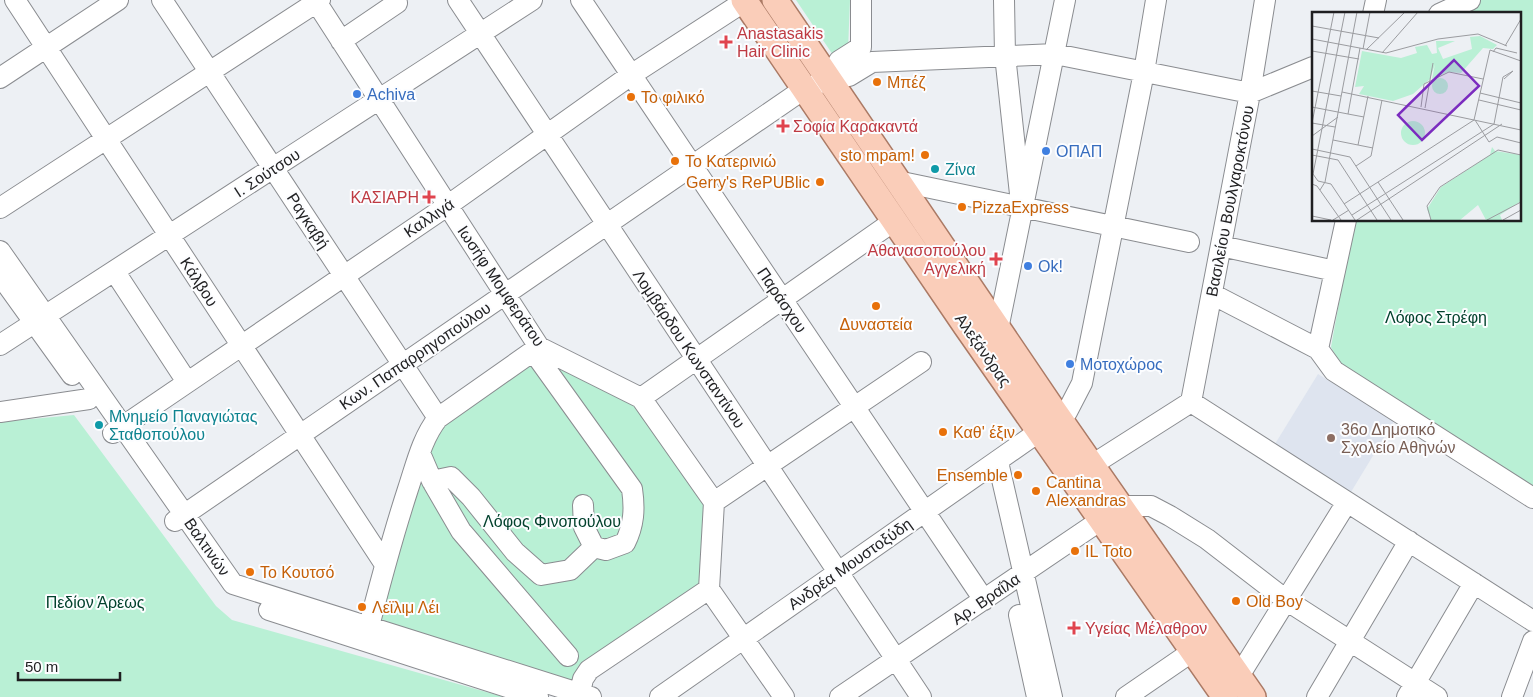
<svg xmlns="http://www.w3.org/2000/svg" width="1533" height="697" viewBox="0 0 1533 697" font-family="Arial,sans-serif">
<style>
.built{fill:#dee4ef}
.green{fill:#b9f0d5}
.lines{fill:none;stroke-linecap:round;stroke-linejoin:round}
.minor-casing{stroke:#8a8c90;stroke-width:22}
.major-casing{stroke:#ab7a65;stroke-width:28}
.minor{stroke:#fff;stroke-width:20}
.major{stroke:#facdb9;stroke-width:25}
.health-dot{fill:#e0444e;stroke:#fcfdff;stroke-width:2}
.food-dot{fill:#e8710a;stroke:#fcfdff;stroke-width:2}
.shop-dot{fill:#3f7fe0;stroke:#fcfdff;stroke-width:2}
.culture-dot{fill:#0f9aa8;stroke:#fcfdff;stroke-width:2}
.education-dot{fill:#8d6e63;stroke:#fcfdff;stroke-width:2}
.labels{text-anchor:middle;dominant-baseline:central;stroke-width:4;stroke-linejoin:round;paint-order:stroke}
.health-label{font-size:16px;fill:#be3a42;stroke:#fcfdff;text-anchor:start}
.food-label{font-size:16px;fill:#c56008;stroke:#fcfdff;text-anchor:start}
.shop-label{font-size:16px;fill:#366cbe;stroke:#fcfdff;text-anchor:start}
.culture-label{font-size:16px;fill:#0d838f;stroke:#fcfdff;text-anchor:start}
.street-label{font-size:16px;fill:#1f1f21;stroke:#fcfdff}
.park-label{font-size:16px;fill:#03422d;stroke:#fcfdff}
.education-label{font-size:16px;fill:#785e54;stroke:#fcfdff;text-anchor:start}
.inset-road{fill:none;stroke:#9b9ca0;stroke-width:1}
.view{fill:#7b2cbf;fill-opacity:0.15;stroke:#7b2cbf;stroke-width:2.5}
.inset-edge{fill:none;stroke:#1f1f21;stroke-width:2.5}
</style>
<rect width="100%" height="100%" fill="#edf0f4"/>
<path class="built" d="M1318,374L1394,421L1351,492L1275,444Z"/>
<path class="green" d="M796,0H850L848,50L835,58Z
M1480,0H1533V490L1354,378L1337,359L1331,347L1354,220H1519V14H1448Z
M541,353L637,401L709,501L699,590L570,685L378,624L429,439L440,424Z
M74,415L216,606L232,620L504,697H0V422Z"/>
<g class="lines">
<g class="minor-casing">
<path id="minor" d="M15,0L384,563
M162,0L438,418
M315,0L539,347L641,398L714,502L709,589L784,697
M458,0L921,697
M581,0L984,600
M1004,0L1005,55L1020,194
M1373,14L1376,0
M1439,14L1470,0
M341,41L397,3
M0,78L118,0
M828,80L839,61L861,47V0
M1250,93L1313,67
M897,181L1189,242
M0,208L320,0
M1221,246L1335,271
M0,251L233,584L591,697
M115,272L187,382
M0,275L72,375
M1212,294L1318,349L1334,371L1533,498
M998,329L1065,0
M0,345L532,0
M1318,349L1346,220
M533,351L632,489C635,509 634,525 625,543L606,550L594,547L584,527L583,505
M641,398L894,221
M1191,402L1250,93L1265,0
M1191,402L1533,621
M0,412L89,399
M113,433L447,206L631,75L745,1
M420,453L432,481L461,531L568,656
M998,462L1052,697
M1092,465L1191,402
M432,481L451,477L471,497L515,552L541,575L570,570L594,547
M714,502L921,362
M1121,506H1151L1170,516L1207,539L1286,600L1437,697
M175,521L804,89L828,80L849,76L872,62L1055,54L1250,93
M269,610L538,697
M1019,615L1037,697
M366,638C379,587 392,538 408,489C416,465 422,438 438,418L539,347
M1239,676L1347,502
M580,693L583,679L589,670L709,589
M660,697L1067,412L1082,383L1144,72L1156,0
M840,697L1101,520L1103,505
M1126,697L1193,651
M1317,697L1409,541
M1407,697L1474,583
M1512,697L1533,641"/>
</g>
<g class="major-casing">
<path id="major" d="M744,0L966,326L1225,697
M775,0L1049,404L1253,697"/>
</g>
<use href="#minor" class="minor"/>
<use href="#major" class="major"/>
</g>
<g class="health-dot">
<path d="M723.5 34.5h5v5h5v5h-5v5h-5v-5h-5v-5h5z"/>
<path d="M780.5 118.5h5v5h5v5h-5v5h-5v-5h-5v-5h5z"/>
<path d="M426.5 189.5h5v5h5v5h-5v5h-5v-5h-5v-5h5z"/>
<path d="M993.5 251.5h5v5h5v5h-5v5h-5v-5h-5v-5h5z"/>
<path d="M1071.5 620.5h5v5h5v5h-5v5h-5v-5h-5v-5h5z"/>
</g>
<g class="food-dot">
<circle cx="877" cy="82" r="5"/>
<circle cx="631" cy="97" r="5"/>
<circle cx="925" cy="155" r="5"/>
<circle cx="675" cy="161" r="5"/>
<circle cx="820" cy="182" r="5"/>
<circle cx="962" cy="207" r="5"/>
<circle cx="876" cy="306" r="5"/>
<circle cx="943" cy="432" r="5"/>
<circle cx="1018" cy="475" r="5"/>
<circle cx="1036" cy="491" r="5"/>
<circle cx="1075" cy="551" r="5"/>
<circle cx="250" cy="572" r="5"/>
<circle cx="1236" cy="601" r="5"/>
<circle cx="362" cy="607" r="5"/>
</g>
<g class="shop-dot">
<circle cx="357" cy="94" r="5"/>
<circle cx="1046" cy="151" r="5"/>
<circle cx="1028" cy="266" r="5"/>
<circle cx="1070" cy="364" r="5"/>
</g>
<g class="culture-dot">
<circle cx="935" cy="169" r="5"/>
<circle cx="99" cy="425" r="5"/>
</g>
<circle class="education-dot" cx="1331" cy="438" r="5"/>
<g class="labels">
<g class="health-label">
<text x="737" y="33">Anastasakis<tspan x="737" dy="18">Hair Clinic</tspan></text>
<text x="793" y="126">Σοφία Καρακαντά</text>
<text x="419" y="197" text-anchor="end">ΚΑΣΙΑΡΗ</text>
<text x="986" y="250" text-anchor="end">Αθανασοπούλου<tspan x="986" dy="18">Αγγελική</tspan></text>
<text x="1085" y="628">Υγείας Μέλαθρον</text>
</g>
<g class="food-label">
<text x="887" y="82">Μπέζ</text>
<text x="641" y="97">Το φιλικό</text>
<text x="915" y="155" text-anchor="end">sto mpam!</text>
<text x="685" y="161">Το Κατερινιώ</text>
<text x="810" y="182" text-anchor="end">Gerry's RePUBlic</text>
<text x="972" y="207">PizzaExpress</text>
<text x="876" y="324" text-anchor="middle">Δυναστεία</text>
<text x="953" y="432">Καθ' έξιν</text>
<text x="1008" y="475" text-anchor="end">Ensemble</text>
<text x="1046" y="482">Cantina<tspan x="1046" dy="18">Alexandras</tspan></text>
<text x="1085" y="551">IL Toto</text>
<text x="260" y="572">Το Κουτσό</text>
<text x="1246" y="601">Old Boy</text>
<text x="372" y="607">Λεϊλιμ Λέι</text>
</g>
<g class="shop-label">
<text x="367" y="94">Achiva</text>
<text x="1056" y="151">ΟΠΑΠ</text>
<text x="1038" y="266">Ok!</text>
<text x="1080" y="364">Μοτοχώρος</text>
</g>
<g class="culture-label">
<text x="945" y="169">Ζίνα</text>
<text x="109" y="416">Μνημείο Παναγιώτας<tspan x="109" dy="18">Σταθοπούλου</tspan></text>
</g>
<g class="street-label">
<text transform="translate(267 173) rotate(-33)">Ι. Σούτσου</text>
<text transform="translate(1230 201) rotate(-79)">Βασιλείου Βουλγαροκτόνου</text>
<text transform="translate(429 218) rotate(-34)">Καλλιγά</text>
<text transform="translate(308 221) rotate(57)">Ραγκαβή</text>
<text transform="translate(199 282) rotate(57)">Κάλβου</text>
<text transform="translate(501 286) rotate(56)">Ιωσήφ Μομφεράτου</text>
<text transform="translate(782 300) rotate(56)">Παράσχου</text>
<text transform="translate(689 349) rotate(56)">Λομβάρδου Κωνσταντίνου</text>
<text transform="translate(983 350) rotate(55)">Αλεξάνδρας</text>
<text transform="translate(415 356) rotate(-34)">Κων. Παπαρρηγοπούλου</text>
<text transform="translate(207 547) rotate(55)">Βαλτινών</text>
<text transform="translate(850 564) rotate(-35)">Ανδρέα Μουστοξύδη</text>
<text transform="translate(986 599) rotate(-34)">Αρ. Βραΐλα</text>
</g>
<g class="park-label">
<text x="1436" y="317">Λόφος Στρέφη</text>
<text x="552" y="521">Λόφος Φινοπούλου</text>
<text x="95" y="602">Πεδίον Άρεως</text>
</g>
<g class="education-label">
<text x="1341" y="429">36ο Δημοτικό<tspan x="1341" dy="18">Σχολείο Αθηνών</tspan></text>
</g>
</g>
<g transform="translate(1312 12)">
<rect width="209" height="209" fill="#edf0f4"/>
<path d="M168,24L185,33L181,37L171,36L149,61L136,60L120,67L123,52L118,67L101,82L81,89L47,82L52,74L43,75L50,39L89,46L105,41L103,35L115,33L120,42L125,41L124,29H143L126,36L131,47L160,37L158,25ZM120 74a8 8 0 1 1 16 0a8 8 0 1 1-16 0ZM89 121a12 12 0 1 1 24 0a12 12 0 1 1-24 0ZM180,135L183,139L209,143V189L188,203L190,208H174L166,193L148,208H119L115,197L129,175L178,143Z" fill="#b9f0d5"/>
<path class="inset-road" d="M33,0L1,162L6,169L19,172L43,208M0,14L67,26M0,27L74,41L126,27L166,22L195,34M193,34L209,7M51,37L58,0M54,38L93,0M0,39L47,47M181,40L184,36L205,41M70,41L106,0M0,79L29,84M30,80L209,118M168,81L209,91M167,88L209,98M0,95L36,102L48,36M109,95L112,72L137,60L171,67M113,96L121,51M36,102L52,105M163,108L177,130L185,125M0,111L22,0M0,111L23,115M182,112L191,65L201,59L192,67M0,124L26,105M185,125L209,131M21,128L61,136M46,133L56,84M0,137L38,145L79,208M0,143L26,148L65,208M44,154L59,144L70,88M66,170L91,208M0,172L5,174L29,208M8,178L13,170L45,0M32,192L162,108L178,38L209,49M40,203L182,112M0,204L19,208M21,208L37,198M45,208L190,112M119,208L115,194L128,175L186,138L209,143M175,208L209,190M191,208L209,198"/>
<path class="view" d="M142,48L167,74L110,128L86,103Z"/>
<rect width="209" height="209" class="inset-edge"/>
</g>
<path d="M18 672v8h102v-8" fill="none" stroke="#1f1f21" stroke-width="2.5"/>
<text x="25" y="672" font-size="15" fill="#1f1f21" stroke="#fcfdff" stroke-width="4" paint-order="stroke">50 m</text>
</svg>
